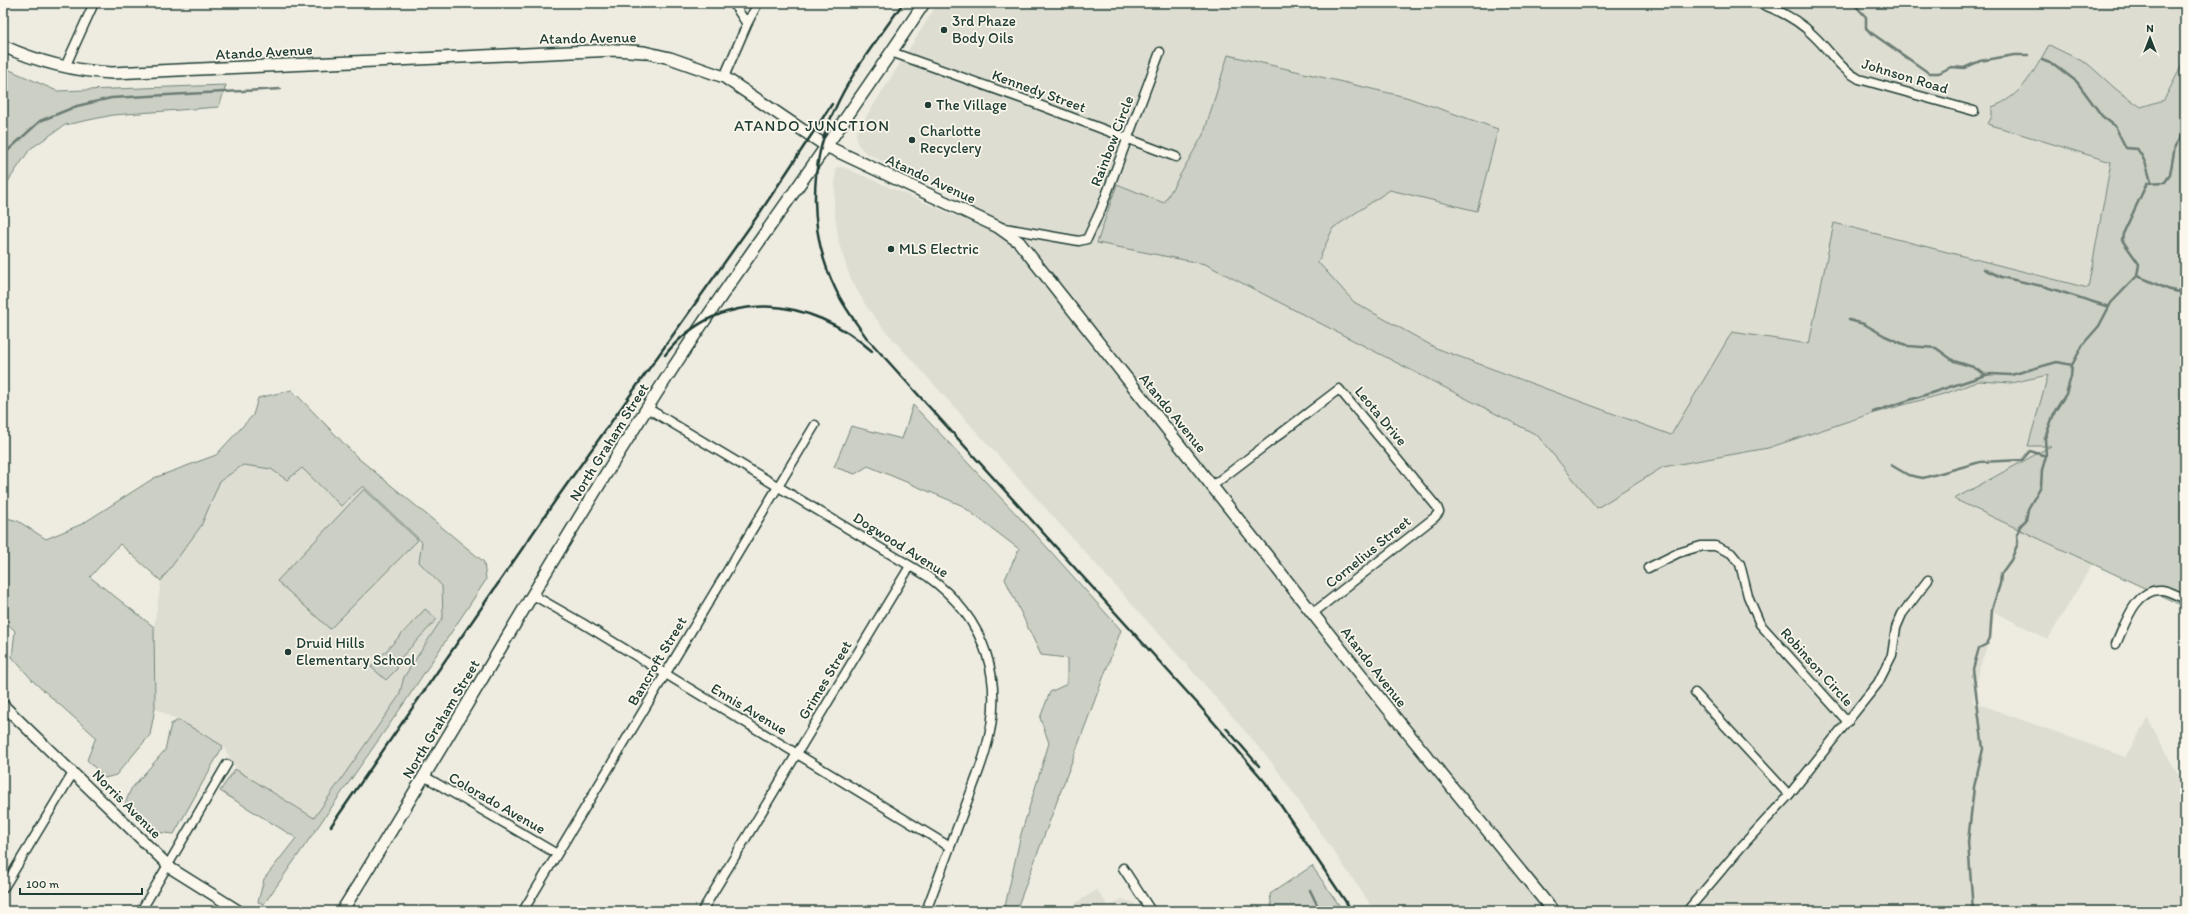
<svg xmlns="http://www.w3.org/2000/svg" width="2188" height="914" viewBox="0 0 2188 914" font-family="Itim,sans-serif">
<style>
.built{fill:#ddddd2}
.green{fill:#cbcfc4;stroke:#75867c}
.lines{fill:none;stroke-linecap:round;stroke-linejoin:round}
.stream{stroke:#6c7d74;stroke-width:2.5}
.minor-casing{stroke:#1f3d34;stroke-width:11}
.tertiary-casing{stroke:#1f3d34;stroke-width:13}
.secondary-casing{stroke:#1f3d34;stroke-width:14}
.minor{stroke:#fbf7ec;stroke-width:8}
.tertiary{stroke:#fbf7ec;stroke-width:10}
.secondary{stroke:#fbf7ec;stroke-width:11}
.rail{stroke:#1f3d34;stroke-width:2.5}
.poi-dot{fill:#1f3d34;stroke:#fbf7ec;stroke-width:1.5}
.labels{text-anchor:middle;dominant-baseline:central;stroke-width:3.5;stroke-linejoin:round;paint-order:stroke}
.poi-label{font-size:15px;fill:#1f3d34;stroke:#fbf7ec;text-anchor:start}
.street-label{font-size:15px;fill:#1f3d34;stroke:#fbf7ec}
.neighbourhood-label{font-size:16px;letter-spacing:1px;fill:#1f3d34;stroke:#fbf7ec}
</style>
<rect width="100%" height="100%" fill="#eeece1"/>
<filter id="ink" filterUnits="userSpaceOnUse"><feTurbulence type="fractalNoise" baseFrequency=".025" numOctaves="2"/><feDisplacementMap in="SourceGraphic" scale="8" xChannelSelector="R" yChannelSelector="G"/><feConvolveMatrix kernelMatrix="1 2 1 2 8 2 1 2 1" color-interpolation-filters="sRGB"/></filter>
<g filter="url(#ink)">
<path class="built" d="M938,3H2185V320L2052,446L1955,499L2093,563L2048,639L1994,612L1992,633L1980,666L1973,702L2125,757L2148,719L2185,788V911H1375L1273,764L1212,693L883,328L866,306L850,277L839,244L834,208L836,167H843L960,218L968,199L888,160L886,163L866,153L858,145L856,133Z
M243,465L271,469L287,480L302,468L341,506L363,486L423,542L419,562L442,586L443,617L404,677L399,696L314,818L237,770L223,746L155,708L154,627L161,581L201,526L220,481Z
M1097,890L1109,907L1122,899L1134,903L1139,911H1063Z"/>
<path class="green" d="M2049,45L2088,64L2117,90L2141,107L2164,100L2185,59V607L1954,499L2051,446H2028L2048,375L2011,383L1979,381L1947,393L1867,415L1768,448L1663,467L1597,508L1537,435L1205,264L1097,243L1117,184L1164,203L1204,133L1228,55L1406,97L1498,129L1477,211L1390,190L1333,228L1318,262L1354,302L1436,348L1671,435L1732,332L1809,344L1834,223L2088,288L2111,162L1988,124L1992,116V107C2023,96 2033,72 2049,45Z
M3,67L57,91L226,85L219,107L113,115L65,125L30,149L3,189Z
M292,390L358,458L484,562L486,580L405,702L264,904L258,902L264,879L296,838L220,791L235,769L314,818L399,696L404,677L443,617L442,586L419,562L422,542L363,486L341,506L302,468L287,480L271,469L243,465L220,481L201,526L161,581L120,544L90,577L154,627L155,708L150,735L116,775L105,778L87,760L96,737L34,682L12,657L15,631L3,619V517L18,521L46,539L82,524L154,478L216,455L253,415L258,398Z
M913,405L1037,536L1121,630L1016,911H1004L1021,834L1049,743L1040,718L1050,692L1067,684V658L1041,655L1005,579L1019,549L961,505L868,466L855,474L834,467L851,426L902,439Z
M364,489L418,540L330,629L277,581Z
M425,609L437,619L397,662V669L386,680L371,667Z
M179,720L223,746L174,834L156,832L125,804L131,789L165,750L171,724Z
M1312,866L1343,911H1272L1270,894Z"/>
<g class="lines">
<path class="stream" d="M1853,3L1866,17V28L1870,32L1929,73H1939L1951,67L1964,68L1980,61L2014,55H2028
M2042,60L2055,65L2077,82L2102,116L2115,126L2126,148L2137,149C2145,158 2148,171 2151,182
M3,155L40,121L77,106L111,98L281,89
M1984,269L2001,277L2046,287L2109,307
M2137,276C2153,281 2168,293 2185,292
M1849,320L1864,324L1885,336L1908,346L1936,348L1954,361L1973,367L1986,375L1991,374L2011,375L2057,362L2072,365
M1873,412L1986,375
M1891,465L1908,475L1923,478L1980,462L2022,460L2030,451L2046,456
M1310,890L1320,911
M1973,911L1968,842L1974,787L1983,749L1973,669L1979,648L1987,644L1990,638L1992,609L2000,584L2001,574L2011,560L2018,543L2017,535L2020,526L2026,520L2028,509L2041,486L2042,470L2046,456L2045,438L2055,411L2066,394L2071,377L2072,365L2084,343L2099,326L2111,303L2137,276L2139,264L2122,240L2123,234L2147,183L2165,182L2170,175L2175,146L2185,130"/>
<g class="minor-casing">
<path id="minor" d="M1758,3C1779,10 1799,20 1814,36C1830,51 1840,69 1859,79L1974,111
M747,24L758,3
M891,52L1034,103L1176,157
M65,67L94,3
M724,77L747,24L733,3
M999,227L1079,241L1087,239L1101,209L1160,52
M647,408L927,576C987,619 1006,682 985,752C979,773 970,794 962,815C950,847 938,879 926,911
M1212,486L1339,389L1437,507L1439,512L1435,517L1313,613
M1648,568L1678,553L1701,546H1715L1731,553L1740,564L1748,596L1760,624L1848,722
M533,595L582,623L950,847
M2116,644C2125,625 2135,588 2162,590C2170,591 2178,596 2185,599
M1695,693L1789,795
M424,776L557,854
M1123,868L1151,911
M3,889L73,773
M141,911L227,764
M523,911L815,425
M702,911L910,566
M1687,911L1742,846L1789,795L1878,683L1892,655L1896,628L1902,614L1928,580"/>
</g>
<g class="tertiary-casing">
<path id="tertiary" d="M3,705L172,869L239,911"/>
</g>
<g class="secondary-casing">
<path id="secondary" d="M3,46C38,62 74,71 112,73L615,50L644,52L670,58L724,77L826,146L998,227L1019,242L1389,710L1553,911
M342,911C442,750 536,584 637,424C727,280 831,145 924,3"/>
</g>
<use href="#minor" class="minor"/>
<use href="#tertiary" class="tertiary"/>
<use href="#secondary" class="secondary"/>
<path class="rail" d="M903,3C879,38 851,72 834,111C808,165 809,234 835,288C843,306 855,321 866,337L1197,703L1265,782L1352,911
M665,355C721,285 811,297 872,351
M1226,728L1259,766
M331,826L555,501L761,211L832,104"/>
</g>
</g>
<g class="poi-dot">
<circle cx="944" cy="30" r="4"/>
<circle cx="928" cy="105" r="4"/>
<circle cx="912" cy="140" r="4"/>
<circle cx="891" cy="249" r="4"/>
<circle cx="288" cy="652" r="4"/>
</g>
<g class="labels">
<g class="poi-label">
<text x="952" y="21">3rd Phaze<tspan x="952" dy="17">Body Oils</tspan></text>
<text x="936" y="105">The Village</text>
<text x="920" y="131">Charlotte<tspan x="920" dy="17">Recyclery</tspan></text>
<text x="899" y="249">MLS Electric</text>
<text x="296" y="643">Druid Hills<tspan x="296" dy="17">Elementary School</tspan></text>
</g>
<g class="street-label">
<text transform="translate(588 38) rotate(-1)">Atando Avenue</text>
<text transform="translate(264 52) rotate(-3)">Atando Avenue</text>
<text transform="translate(1905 76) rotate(17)">Johnson Road</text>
<text transform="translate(1039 91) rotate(20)">Kennedy Street</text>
<text transform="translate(1112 141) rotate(-69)">Rainbow Circle</text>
<text transform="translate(931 179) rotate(25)">Atando Avenue</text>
<text transform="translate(1173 413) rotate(51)">Atando Avenue</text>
<text transform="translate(1381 416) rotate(50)">Leota Drive</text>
<text transform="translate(609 442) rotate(-58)">North Graham Street</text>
<text transform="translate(901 545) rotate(32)">Dogwood Avenue</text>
<text transform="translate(1368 552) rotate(-39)">Cornelius Street</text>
<text transform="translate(657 661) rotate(-59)">Bancroft Street</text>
<text transform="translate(1374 667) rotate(52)">Atando Avenue</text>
<text transform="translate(1817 667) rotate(48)">Robinson Circle</text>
<text transform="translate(825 680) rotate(-59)">Grimes Street</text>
<text transform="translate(749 709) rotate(31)">Ennis Avenue</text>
<text transform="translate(441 719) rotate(-59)">North Graham Street</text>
<text transform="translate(497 803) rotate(30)">Colorado Avenue</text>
<text transform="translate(127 804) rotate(45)">Norris Avenue</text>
</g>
<g class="neighbourhood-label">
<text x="812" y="125">ATANDO JUNCTION</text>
</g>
</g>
<rect width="2188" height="914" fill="none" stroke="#fbf7ec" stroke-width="16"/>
<rect x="8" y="8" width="2172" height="898" fill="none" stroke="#1f3d34" stroke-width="1.5" filter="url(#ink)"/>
<g transform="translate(2150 38)" stroke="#fbf7ec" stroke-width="3" paint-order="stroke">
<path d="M0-3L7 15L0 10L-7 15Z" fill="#1f3d34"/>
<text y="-6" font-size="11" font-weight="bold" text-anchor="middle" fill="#1f3d34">N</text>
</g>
<path d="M20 888v6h122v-6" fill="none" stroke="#1f3d34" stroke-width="2"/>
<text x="26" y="888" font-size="12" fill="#1f3d34" stroke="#fbf7ec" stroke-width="3" paint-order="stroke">100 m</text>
</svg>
